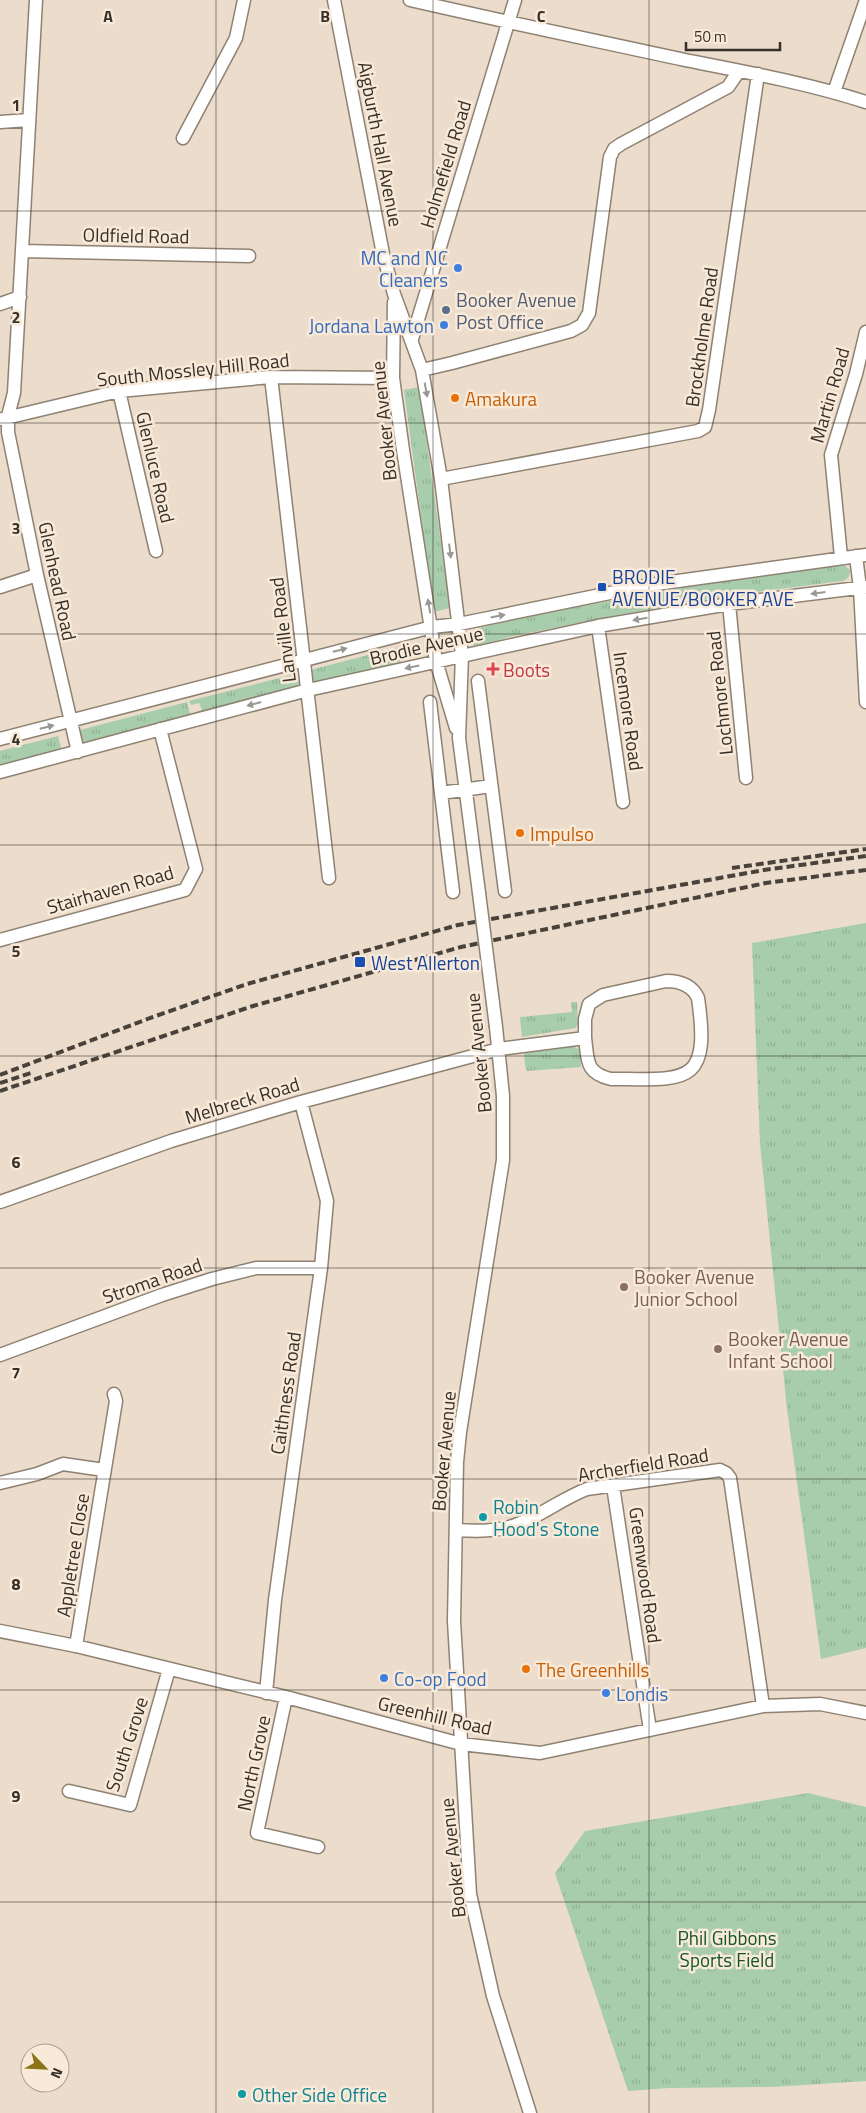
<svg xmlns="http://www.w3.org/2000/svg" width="866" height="2113" viewBox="0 0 866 2113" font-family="'Titillium Web',sans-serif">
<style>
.grass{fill:url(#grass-tufts)}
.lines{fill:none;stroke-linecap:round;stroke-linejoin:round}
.minor-casing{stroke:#8f8272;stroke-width:15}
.minor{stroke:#fff;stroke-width:12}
.rail{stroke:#48423a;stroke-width:4;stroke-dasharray:8 4;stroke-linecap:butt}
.minor-bridge-casing{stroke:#8f8272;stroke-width:15;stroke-linecap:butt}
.minor-bridge{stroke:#fff;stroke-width:12}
.oneway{fill:#9a9894}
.grid{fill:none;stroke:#353029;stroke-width:1;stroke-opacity:0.55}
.shop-dot{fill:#3f7fe0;stroke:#f8e9d8;stroke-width:2}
.service-dot{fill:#5c6f8a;stroke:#f8e9d8;stroke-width:2}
.food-dot{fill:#e8710a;stroke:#f8e9d8;stroke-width:2}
.transit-dot{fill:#1a4fb4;stroke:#f8e9d8;stroke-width:2}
.health-dot{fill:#e0444e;stroke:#f8e9d8;stroke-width:2}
.education-dot{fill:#8d6e63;stroke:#f8e9d8;stroke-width:2}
.culture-dot{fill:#0f9aa8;stroke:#f8e9d8;stroke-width:2}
.labels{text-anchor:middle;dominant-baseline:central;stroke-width:5;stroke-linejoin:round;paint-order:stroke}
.street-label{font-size:19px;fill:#353029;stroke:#f8e9d8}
.shop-label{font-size:19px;fill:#366cbe;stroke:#f8e9d8;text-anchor:end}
.service-label{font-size:19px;fill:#4e5e75;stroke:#f8e9d8;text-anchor:start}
.food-label{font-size:19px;fill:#c56008;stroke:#f8e9d8;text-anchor:start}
.transit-label{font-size:19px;fill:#164399;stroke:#f8e9d8;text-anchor:start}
.health-label{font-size:19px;fill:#be3a42;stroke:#f8e9d8;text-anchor:start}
.education-label{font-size:19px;fill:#785e54;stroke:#f8e9d8;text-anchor:start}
.culture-label{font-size:19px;fill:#0d838f;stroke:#f8e9d8;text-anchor:start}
.park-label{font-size:19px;fill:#135726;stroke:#f8e9d8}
.grid-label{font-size:16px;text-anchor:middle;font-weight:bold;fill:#353029;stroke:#f8e9d8;stroke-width:5;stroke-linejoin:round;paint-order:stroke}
</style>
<defs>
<pattern id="grass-tufts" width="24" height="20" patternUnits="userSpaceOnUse" patternTransform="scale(1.25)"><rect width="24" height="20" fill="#a7cdac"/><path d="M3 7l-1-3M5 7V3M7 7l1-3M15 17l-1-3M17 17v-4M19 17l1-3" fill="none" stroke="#90b094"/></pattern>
</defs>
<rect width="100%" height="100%" fill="#ebdccb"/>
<path class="grass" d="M419,387L450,608L434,612L404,390Z
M844,565L850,570C850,581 842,581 834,582L733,595L607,617L509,637L478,646L473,645L472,633L479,628L544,613L726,580Z
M399,647L401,664L312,684L311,672L314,669Z
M299,673L302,687L194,717L193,714L202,710L199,703L191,705L189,701Z
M187,702L191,718L84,746L80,730Z
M58,736L62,751L0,768V751Z
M866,923V1648L821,1659L787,1409L760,1143L752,943Z
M571,1002H577L578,1025L575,1028L522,1037L520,1017L572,1012Z
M573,1046L580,1050L581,1067L526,1071L524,1055L525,1053Z
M808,1793L866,1807V2081L773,2087L669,2088L628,2091L555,1873L585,1831Z"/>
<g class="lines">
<g class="minor-casing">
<path id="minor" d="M36,0L14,393L8,416V432L37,575L78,752
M334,0L383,254L394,294L422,370L441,479L462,655L459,738L479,893
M410,0C501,21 593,40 685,60C746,72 807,83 866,102
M834,92L866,0
M0,122L29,120
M183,138L236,38L244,0
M22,251L249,256
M394,302L393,378L403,450L436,661L456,728
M0,304L20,297
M412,339L515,0
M422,370L452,363L571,331L582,325L589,313L610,157L614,149L621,144L728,87L739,71
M271,377L329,878
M119,391L156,551
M2,419L119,391L271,377L393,378
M441,479L698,431L705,427L709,410L758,74
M856,556L860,588L866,702
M841,557L831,455L856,374L866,332
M0,587L37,575
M729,604L746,778
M598,626L623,802
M478,681L505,891
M430,702L453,892
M0,739L432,627L459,624L649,585L866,555
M0,772L308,690L598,626L729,604L866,587
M441,793L491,786
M0,940L185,890L196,869L160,729
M496,1027L503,1096V1160L460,1432L457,1462L454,1621L470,1894L493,1996L530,2113
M0,1202L171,1141L301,1102L499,1049L585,1038V1019L589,1004L603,995L666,981C680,981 692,985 698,998C711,1087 686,1079 611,1079C585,1073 588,1060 585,1038
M0,1355L162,1295L212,1279L256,1268H321
M0,1483L37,1474L63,1464L104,1470
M613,1486L650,1730
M456,1530C475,1531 499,1532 518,1524C542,1515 563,1498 587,1489L720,1470L726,1473L730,1478L763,1706
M0,1631L76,1646L286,1697L461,1744L540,1753L763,1706L820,1704L866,1713
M76,1646L116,1401L114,1394
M266,1693L275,1600L321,1268L327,1201L301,1102
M286,1697L257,1833L318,1847
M69,1791L130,1805L169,1669"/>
</g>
<use href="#minor" class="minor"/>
<path class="rail" d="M732,868L866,849
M0,1075L150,1018L247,984L458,925L764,870L866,856
M0,1083L31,1073
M0,1091L253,1006L461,947L766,883L866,870"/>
<g class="minor-bridge-casing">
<path id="minor-bridge" d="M479,893L496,1027"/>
</g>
<use href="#minor-bridge" class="minor-bridge"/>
</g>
<defs><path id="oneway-solid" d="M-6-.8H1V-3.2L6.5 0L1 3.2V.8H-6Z" transform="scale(1.25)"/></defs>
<g class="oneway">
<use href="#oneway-solid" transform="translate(426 390) rotate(80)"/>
<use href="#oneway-solid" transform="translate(450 551) rotate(83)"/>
<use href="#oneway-solid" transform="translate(818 593) rotate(173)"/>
<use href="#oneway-solid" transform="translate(429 606) rotate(-99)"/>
<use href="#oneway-solid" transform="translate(498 616) rotate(-11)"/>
<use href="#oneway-solid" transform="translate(640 619) rotate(170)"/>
<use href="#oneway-solid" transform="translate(340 650) rotate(-14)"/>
<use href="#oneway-solid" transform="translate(412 667) rotate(168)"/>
<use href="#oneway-solid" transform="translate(254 704) rotate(165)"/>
<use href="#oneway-solid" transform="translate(47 727) rotate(-14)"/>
</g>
<path class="grid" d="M216,0V2113M433,0V2113M649,0V2113M0,211H866M0,423H866M0,634H866M0,845H866M0,1056H866M0,1268H866M0,1479H866M0,1690H866M0,1902H866"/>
<g class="shop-dot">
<circle cx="458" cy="268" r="5"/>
<circle cx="444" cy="325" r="5"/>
<circle cx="384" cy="1678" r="5"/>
<circle cx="606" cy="1693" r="5"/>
</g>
<circle class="service-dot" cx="446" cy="310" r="5"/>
<g class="food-dot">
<circle cx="455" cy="398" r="5"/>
<circle cx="520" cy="833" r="5"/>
<circle cx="526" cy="1669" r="5"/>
</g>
<g class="transit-dot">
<rect x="597" y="582" width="10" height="10" rx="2.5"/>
<rect x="354" y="956" width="12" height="12" rx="2.5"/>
</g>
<path class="health-dot" d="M490.5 661.5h5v5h5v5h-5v5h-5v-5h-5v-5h5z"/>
<g class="education-dot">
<circle cx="624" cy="1287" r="5"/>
<circle cx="718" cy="1349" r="5"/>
</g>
<g class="culture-dot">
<circle cx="483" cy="1517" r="5"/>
<circle cx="242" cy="2094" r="5"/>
</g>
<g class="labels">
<g class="street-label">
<text transform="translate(381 144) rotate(79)">Aigburth Hall Avenue</text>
<text transform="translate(445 164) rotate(-73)">Holmefield Road</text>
<text transform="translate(136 235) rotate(1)">Oldfield Road</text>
<text transform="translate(701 337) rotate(-82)">Brockholme Road</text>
<text transform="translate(193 369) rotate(-6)">South Mossley Hill Road</text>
<text transform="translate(829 395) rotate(-74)">Martin Road</text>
<text transform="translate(383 421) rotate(-96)">Booker Avenue</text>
<text transform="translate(156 467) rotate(77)">Glenluce Road</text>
<text transform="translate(58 581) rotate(78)">Glenhead Road</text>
<text transform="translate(282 630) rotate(-97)">Lanville Road</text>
<text transform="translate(426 645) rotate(-13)">Brodie Avenue</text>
<text transform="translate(719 693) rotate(-96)">Lochmore Road</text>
<text transform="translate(629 711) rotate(82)">Incemore Road</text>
<text transform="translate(110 889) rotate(-16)">Stairhaven Road</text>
<text transform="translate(478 1053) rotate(-96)">Booker Avenue</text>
<text transform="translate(242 1100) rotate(-17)">Melbreck Road</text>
<text transform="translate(152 1280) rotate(-19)">Stroma Road</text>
<text transform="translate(285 1393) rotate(-82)">Caithness Road</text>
<text transform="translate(443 1451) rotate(-85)">Booker Avenue</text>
<text transform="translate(643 1464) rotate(-9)">Archerfield Road</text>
<text transform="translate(72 1555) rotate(-81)">Appletree Close</text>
<text transform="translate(646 1575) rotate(82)">Greenwood Road</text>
<text transform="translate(435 1715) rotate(13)">Greenhill Road</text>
<text transform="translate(126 1744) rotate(-72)">South Grove</text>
<text transform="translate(253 1763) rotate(-78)">North Grove</text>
<text transform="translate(452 1858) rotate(-96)">Booker Avenue</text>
</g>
<g class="shop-label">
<text x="448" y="257">MC and NC<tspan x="448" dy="22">Cleaners</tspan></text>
<text x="434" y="325">Jordana Lawton</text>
<text x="394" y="1678" text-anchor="start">Co-op Food</text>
<text x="616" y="1693" text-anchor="start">Londis</text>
</g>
<g class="service-label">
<text x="456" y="299">Booker Avenue<tspan x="456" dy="22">Post Office</tspan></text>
</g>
<g class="food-label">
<text x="465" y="398">Amakura</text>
<text x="530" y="833">Impulso</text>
<text x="536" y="1669">The Greenhills</text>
</g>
<g class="transit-label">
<text x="612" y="576">BRODIE<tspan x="612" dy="22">AVENUE/BOOKER AVE</tspan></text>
<text x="371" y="962">West Allerton</text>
</g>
<g class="health-label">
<text x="503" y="669">Boots</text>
</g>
<g class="education-label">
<text x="634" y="1276">Booker Avenue<tspan x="634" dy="22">Junior School</tspan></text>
<text x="728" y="1338">Booker Avenue<tspan x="728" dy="22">Infant School</tspan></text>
</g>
<g class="culture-label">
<text x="493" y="1506">Robin<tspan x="493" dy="22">Hood's Stone</tspan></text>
<text x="252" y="2094">Other Side Office</text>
</g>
<g class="park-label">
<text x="727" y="1937">Phil Gibbons<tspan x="727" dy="22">Sports Field</tspan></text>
</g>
</g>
<g class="grid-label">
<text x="108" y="22">A</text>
<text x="325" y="22">B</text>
<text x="541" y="22">C</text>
<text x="16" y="111">1</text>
<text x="16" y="323">2</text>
<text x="16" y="534">3</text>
<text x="16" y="745">4</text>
<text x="16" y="957">5</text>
<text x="16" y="1168">6</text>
<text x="16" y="1379">7</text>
<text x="16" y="1590">8</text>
<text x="16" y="1802">9</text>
</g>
<g transform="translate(45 2068) rotate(114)"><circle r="24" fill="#f8e9d8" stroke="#aa9f92"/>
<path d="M0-4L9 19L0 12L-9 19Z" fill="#8b7418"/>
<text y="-8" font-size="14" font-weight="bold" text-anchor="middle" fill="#353029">N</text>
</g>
<path d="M686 42v8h94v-8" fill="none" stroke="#353029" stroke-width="2.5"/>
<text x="694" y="42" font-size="15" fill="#353029" stroke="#f8e9d8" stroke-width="4" paint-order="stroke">50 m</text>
</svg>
